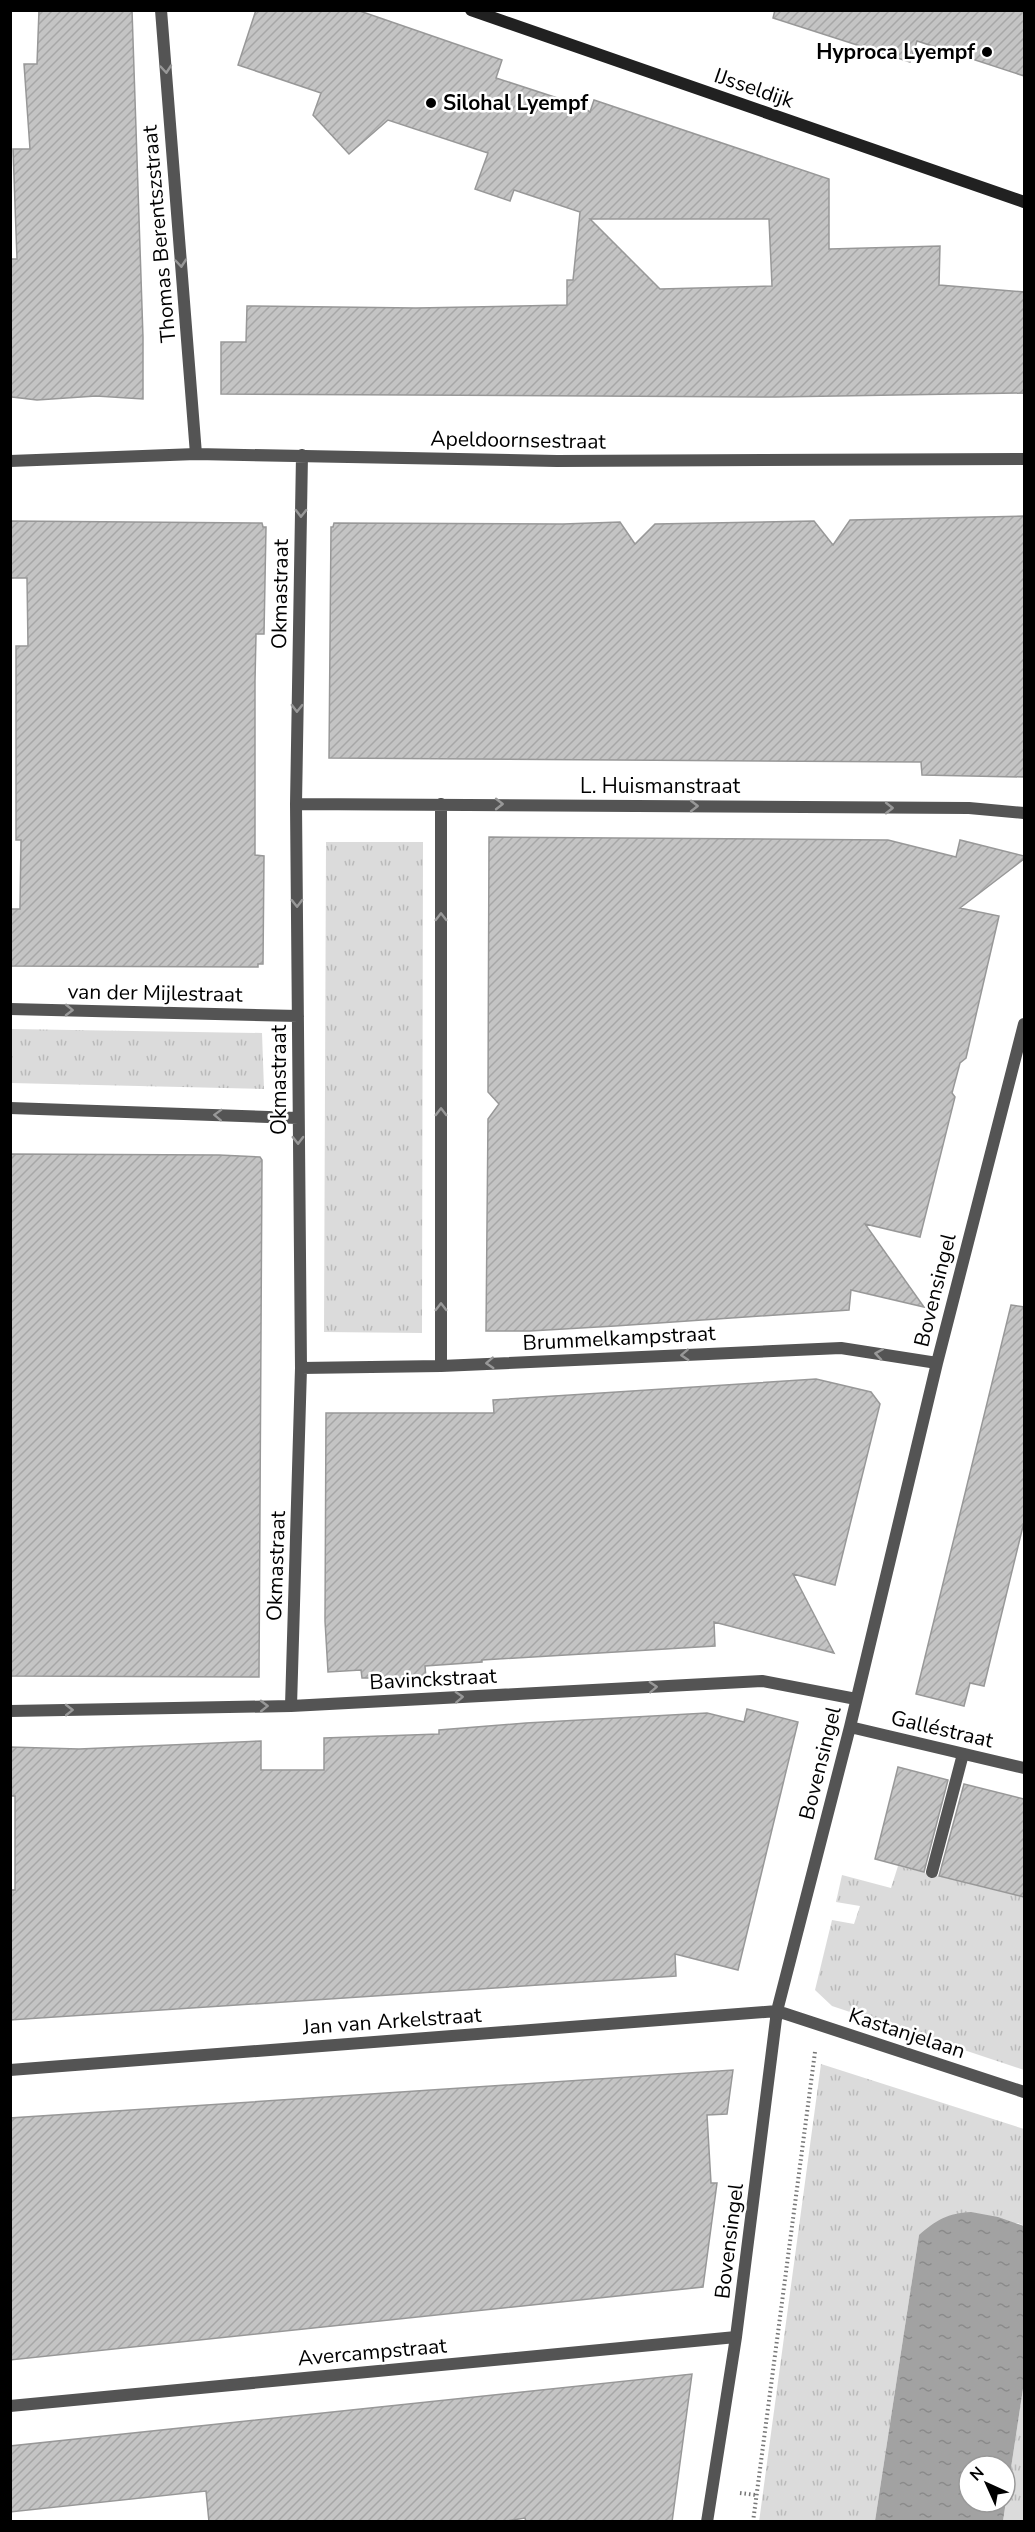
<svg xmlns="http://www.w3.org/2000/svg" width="1035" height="2532" viewBox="0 0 1035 2532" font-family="'Nunito Sans',sans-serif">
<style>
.grass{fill:url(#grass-tufts)}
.water{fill:url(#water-ripples);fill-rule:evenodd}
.building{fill:url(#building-hatch);stroke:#989898;stroke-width:1.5;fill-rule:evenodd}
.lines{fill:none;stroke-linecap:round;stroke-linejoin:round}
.path{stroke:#767676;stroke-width:4;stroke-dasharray:1.5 3;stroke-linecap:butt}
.lane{stroke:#545454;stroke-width:12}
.street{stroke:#545454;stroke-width:12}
.secondary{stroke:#212121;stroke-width:12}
.oneway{stroke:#989898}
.poi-dot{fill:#000;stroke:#fff;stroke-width:2}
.labels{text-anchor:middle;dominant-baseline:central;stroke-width:5;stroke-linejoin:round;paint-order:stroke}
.poi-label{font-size:21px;font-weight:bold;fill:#000;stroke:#fff;text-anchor:end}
.street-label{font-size:21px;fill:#000;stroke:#fff}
</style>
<defs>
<pattern id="grass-tufts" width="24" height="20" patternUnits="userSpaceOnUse" patternTransform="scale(1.5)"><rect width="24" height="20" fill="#dbdbdb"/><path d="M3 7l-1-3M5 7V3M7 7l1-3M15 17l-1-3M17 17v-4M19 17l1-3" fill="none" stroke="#bababa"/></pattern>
<pattern id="water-ripples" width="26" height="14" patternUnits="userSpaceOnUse" patternTransform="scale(1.5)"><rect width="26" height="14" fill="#a2a2a2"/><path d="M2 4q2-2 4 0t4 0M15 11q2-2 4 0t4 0" fill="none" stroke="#8a8a8a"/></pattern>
<pattern id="building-hatch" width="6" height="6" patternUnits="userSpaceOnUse" patternTransform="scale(1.5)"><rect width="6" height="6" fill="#c4c4c4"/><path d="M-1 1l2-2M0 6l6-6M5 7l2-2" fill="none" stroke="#a7a7a7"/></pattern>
</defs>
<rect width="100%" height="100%" fill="#fff"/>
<path class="grass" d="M326,842H423L422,1333L324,1332Z
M11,1029L262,1033L264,1089L11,1083Z
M898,1866L1024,1897V2070L832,2006L815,1990L832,1920L854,1924L860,1906L836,1902L842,1875L891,1888Z
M821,2064L1024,2129V2226L1018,2223L919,2235L875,2521L759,2522Z
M1024,2382V2521H1003Z"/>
<path class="water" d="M971,2212L998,2217L1024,2226V2382L1003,2521H875L919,2235C936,2220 948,2213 971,2212ZM969,2466H1005V2502H969Z"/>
<path class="building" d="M39,10H132L143,337V399L96,396L37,400L12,397L10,393V259H17L13,149H30L24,64H37Z
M256,10H357L502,60L496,78L579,105L590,112L594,100L829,179V249L940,246L939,285L1024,292V393L776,397L221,394V342H246L247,306L416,308L567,305V280H573L580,212L514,190L510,201L475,189L488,153L388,120L349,154L313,115L321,93L238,65ZM590,219H769L772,286L660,289Z
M775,10H1024V76L917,41L910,62L773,18Z
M1024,516V777L922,775L921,762L329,758L331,527H333L334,523L563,524L620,522L635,544L655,524L814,521L833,545L850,520Z
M10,521L262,523L263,527H266L264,634H256L255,681V855L264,856L263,964H258V967L10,966V909H20L21,840H16V646H28L27,578H10Z
M489,837L888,840L956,857L960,840L1024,856V859L960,908L999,916L966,1058L960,1063L952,1093L955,1097L920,1237L865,1224L924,1307L851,1290L849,1310L615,1326L530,1331H486L488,1119L499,1104L488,1092Z
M10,1154L219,1155L260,1157L262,1160L259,1677L10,1676Z
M1011,1305L1024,1307V1522L984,1686L970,1683L964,1706L916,1694Z
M816,1379L871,1392L880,1404L835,1585L793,1574L834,1653L714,1622L715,1646L482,1660V1662L425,1666L426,1678H362L361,1670L328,1672L325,1621L326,1413H494L493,1400Z
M747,1709L798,1722L738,1970L675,1954L676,1976L10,2020V1890H15V1796H10V1747L79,1749L261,1741V1770H324V1738L439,1734V1730L526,1723L707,1713L744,1722Z
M898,1767L948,1780L924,1872L875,1859Z
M964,1784L1024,1799V1897L939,1876Z
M733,2070L727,2114L707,2115L711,2183H717L703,2287L10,2360V2118Z
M692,2374L672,2522H526L525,2518L500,2522H209L206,2491L10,2512V2446Z"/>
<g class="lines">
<path class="path" d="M740,2493L756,2495
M753,2522L815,2052"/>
<path class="lane" d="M932,1872L963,1754"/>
<path class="street" d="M161,10L196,454
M10,461L196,454L557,461L1024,459
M296,804L969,808L1024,813
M441,804V1366
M10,1009L298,1016
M10,1108L298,1118
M301,1368L441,1366L841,1348L937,1363
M291,1706L301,1368L296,804L302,455
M10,1711L291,1706L762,1681L856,1699
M850,1727L1024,1768
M10,2070L777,2011L1024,2092
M10,2406L736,2337
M707,2522L736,2337L777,2011L850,1727L937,1363L1024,1024"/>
<path class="secondary" d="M471,10L1024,202"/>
</g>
<defs><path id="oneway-chevron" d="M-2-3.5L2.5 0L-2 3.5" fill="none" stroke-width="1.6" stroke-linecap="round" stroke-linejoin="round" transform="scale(1.5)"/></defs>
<g class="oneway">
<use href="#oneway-chevron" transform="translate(166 69) rotate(85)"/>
<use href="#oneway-chevron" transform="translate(181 263) rotate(85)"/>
<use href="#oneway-chevron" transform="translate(301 513) rotate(91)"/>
<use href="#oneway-chevron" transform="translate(297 708) rotate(91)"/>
<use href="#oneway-chevron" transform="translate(499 804)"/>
<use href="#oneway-chevron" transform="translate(694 806)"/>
<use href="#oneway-chevron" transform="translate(889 808)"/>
<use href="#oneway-chevron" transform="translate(297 903) rotate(89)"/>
<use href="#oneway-chevron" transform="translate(441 917) rotate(-90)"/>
<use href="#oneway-chevron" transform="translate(69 1010) rotate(1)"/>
<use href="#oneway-chevron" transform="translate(441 1112) rotate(-90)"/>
<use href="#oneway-chevron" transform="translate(218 1115) rotate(-178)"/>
<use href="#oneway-chevron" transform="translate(298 1140) rotate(89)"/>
<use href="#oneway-chevron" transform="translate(441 1307) rotate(-90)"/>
<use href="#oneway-chevron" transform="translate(879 1354) rotate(-171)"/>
<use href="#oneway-chevron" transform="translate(685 1355) rotate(177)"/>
<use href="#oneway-chevron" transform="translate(490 1363) rotate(177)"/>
<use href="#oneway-chevron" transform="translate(653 1687) rotate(-3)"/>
<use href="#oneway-chevron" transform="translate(459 1697) rotate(-3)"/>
<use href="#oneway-chevron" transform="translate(264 1706) rotate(-1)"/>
<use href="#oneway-chevron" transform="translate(69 1710) rotate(-1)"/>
</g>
<g class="poi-dot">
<circle cx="987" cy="52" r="6"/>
<circle cx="431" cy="103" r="6"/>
</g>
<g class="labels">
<g class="poi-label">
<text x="975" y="52">Hyproca Lyempf</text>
<text x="443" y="103" text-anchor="start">Silohal Lyempf</text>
</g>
<g class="street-label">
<text transform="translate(754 88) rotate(19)">IJsseldijk</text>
<text transform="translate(159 234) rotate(-95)">Thomas Berentszstraat</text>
<text transform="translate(518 440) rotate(1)">Apeldoornsestraat</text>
<text transform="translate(280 594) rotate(-89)">Okmastraat</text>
<text x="660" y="786">L. Huismanstraat</text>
<text transform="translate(155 993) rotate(1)">van der Mijlestraat</text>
<text transform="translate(279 1080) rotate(-90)">Okmastraat</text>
<text transform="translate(935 1290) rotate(-76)">Bovensingel</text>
<text transform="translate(619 1338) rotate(-3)">Brummelkampstraat</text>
<text transform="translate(276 1566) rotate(-88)">Okmastraat</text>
<text transform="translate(433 1679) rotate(-3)">Bavinckstraat</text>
<text transform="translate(942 1729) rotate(13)">Galléstraat</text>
<text transform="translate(820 1763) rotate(-76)">Bovensingel</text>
<text transform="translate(392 2021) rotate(-4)">Jan van Arkelstraat</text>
<text transform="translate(907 2033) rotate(18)">Kastanjelaan</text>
<text transform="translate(729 2241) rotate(-83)">Bovensingel</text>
<text transform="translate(372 2352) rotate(-5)">Avercampstraat</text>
</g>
</g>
<rect width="1035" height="2532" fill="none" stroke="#000000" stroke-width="24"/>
<g transform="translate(987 2484) rotate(315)"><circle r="28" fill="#ffffff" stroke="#999999" stroke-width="1.5"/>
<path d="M0-4.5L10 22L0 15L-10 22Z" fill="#000000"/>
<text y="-9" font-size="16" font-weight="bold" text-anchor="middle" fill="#000000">N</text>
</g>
</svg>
